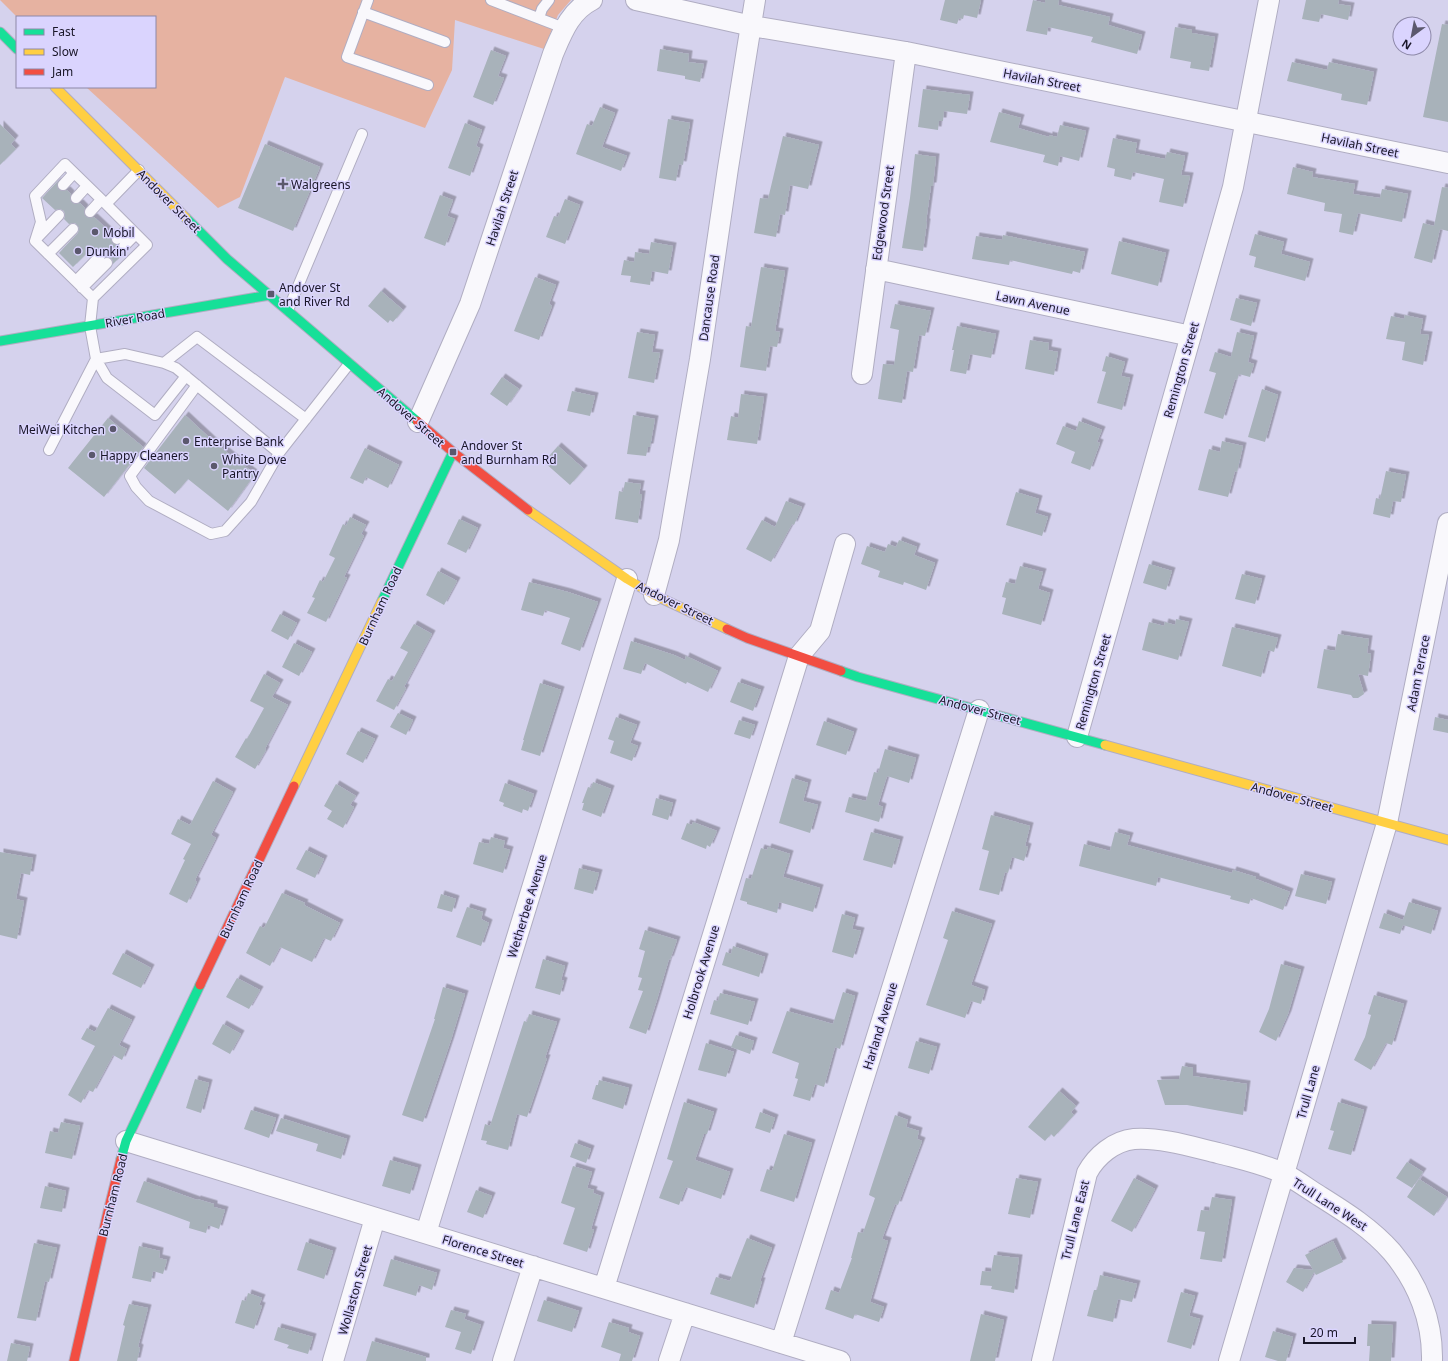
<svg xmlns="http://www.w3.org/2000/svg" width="1448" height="1361" viewBox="0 0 1448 1361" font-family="'Noto Sans',sans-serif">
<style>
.green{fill:#e6b2a1}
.building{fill:#a8b2ba;filter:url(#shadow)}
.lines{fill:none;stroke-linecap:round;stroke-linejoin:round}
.lane-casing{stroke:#b0adc2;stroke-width:12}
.street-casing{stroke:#b0adc2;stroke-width:22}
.fast-casing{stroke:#b0adc2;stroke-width:11}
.slow-casing{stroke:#b0adc2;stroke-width:11}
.jam-casing{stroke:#b0adc2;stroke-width:11}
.lane{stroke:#f9f8fc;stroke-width:10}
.street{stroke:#f9f8fc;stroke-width:20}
.fast{stroke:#16e098;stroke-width:9}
.slow{stroke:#ffcf43;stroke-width:9}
.jam{stroke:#f24e42;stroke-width:9}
.poi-dot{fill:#5b586d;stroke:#dad4fe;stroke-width:1.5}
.labels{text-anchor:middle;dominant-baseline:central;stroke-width:3;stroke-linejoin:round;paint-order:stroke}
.street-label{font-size:12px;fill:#191628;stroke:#dad4fe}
.poi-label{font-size:12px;fill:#191628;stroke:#dad4fe;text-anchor:start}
</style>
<defs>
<filter id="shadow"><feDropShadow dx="3.5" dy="-3.5" stdDeviation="0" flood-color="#0004"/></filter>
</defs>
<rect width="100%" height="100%" fill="#d5d2ed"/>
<path class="green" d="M0,0H571L558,15L544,49L455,20L452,70L425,128L285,77L240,197L218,208L86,87H155V17H17Z"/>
<path class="building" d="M945,0H981L977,18L964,15L963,19L959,18L957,24L940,20Z
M1033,0L1045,3V0H1059L1058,5L1110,17L1108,25L1142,35L1137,54L1091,42L1093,37L1048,27L1047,35L1026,31Z
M1306,0H1339L1338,4L1351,6L1348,20L1321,14L1319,22L1302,19Z
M1442,24L1448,25V122L1423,117Z
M1175,27L1192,30V33L1215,37L1209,71L1190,68L1191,62L1170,58Z
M660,49L689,54L688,62L704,64L700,82L685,79V76L657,71Z
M491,50L506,56L498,76L504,78L493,105L473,97Z
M1292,62L1327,70L1329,62L1374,72L1367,105L1341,100L1342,94L1287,81Z
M923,89L970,95L967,114L944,111L943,121H939L938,130L918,127Z
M600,107L615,113L602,147L627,156L621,171L576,154L587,124L592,126Z
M999,112L1021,118L1018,128L1049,137V135L1057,137L1060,125L1086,131L1079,161L1060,156L1058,166L1043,162L1045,155L990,142Z
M668,119L690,123L683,165L679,164L676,181L659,178Z
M465,123L482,130L476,146L480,148L470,176L448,168Z
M0,124L15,139L11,144L16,149L0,165Z
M783,136L819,145L808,189L790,185L785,215L780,214L776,237L754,233L760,198L768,199Z
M1113,138L1137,143L1135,153L1165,159L1167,152L1185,156L1181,175L1190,176L1183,207L1159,202L1164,179L1133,172L1131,180L1114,176L1115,169L1107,167Z
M265,144L320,167L293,231L238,208Z
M915,154L936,157L933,186H931L926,222H927L923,251L902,248L910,198Z
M1293,167L1313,172L1312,177L1355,184L1353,194L1380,198L1382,189L1408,194L1402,222L1358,213L1353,235L1339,232L1342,214L1324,211L1325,203L1287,194Z
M58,181L57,187L58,189L62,191L67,190L71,194L70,197L71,202L75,204L80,203L85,208L84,211L85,216L89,218L94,217L112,234L111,238L112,243L118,245L120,251L125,252L113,264L112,259L106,257L104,251L99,250L95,251L92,248L73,267L59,253L78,233L79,228L75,223L69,224L64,219L65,216L64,211L60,209L55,210L42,198Z
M1442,187L1448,188V231L1440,229L1432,263L1414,258L1423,223L1434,226Z
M440,195L453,200L447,216L455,219L445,246L424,238Z
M565,199L580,205L565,244L546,237L554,216L558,217Z
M1255,234L1284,242L1281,254L1310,262L1305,281L1254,267L1256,257L1249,255Z
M1003,235L1085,252L1080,273L1073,271L1072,274L1010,260L1009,265L972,259L976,236L1002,240Z
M1119,241L1166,253L1158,286L1111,274Z
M651,242L673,246L668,274L652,271L650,285L630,282L631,276L621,275L624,260L634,262L635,252L649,254Z
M761,267L785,271L775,331L780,332L777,347L770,346L766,371L740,367L746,326L751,327Z
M535,277L556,285L549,304L552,306L539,340L514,331Z
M381,291L403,310L393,322L390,320L388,323L368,306Z
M1236,298L1257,303L1251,326L1230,320Z
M895,304L931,311L925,336L919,335L913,372L907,371L902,403L878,399L883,364L894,365L899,330L890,328Z
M1405,315L1423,319L1420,334L1429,335L1423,365L1402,360L1405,342L1386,339L1391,316L1404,319Z
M957,326L996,334L991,358L970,354L966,374L950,371L954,350H952Z
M637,332L655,335L652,352L660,353L654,383L628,378Z
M1237,332L1254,336L1248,362L1254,364L1250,377L1239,374L1237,380L1235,379L1223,419L1204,413L1216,373L1209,371L1215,352L1231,357Z
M1030,340L1049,343L1048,350L1058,352L1054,375L1025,369Z
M1106,356L1125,362L1121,376L1130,378L1122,410L1097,403L1106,372L1102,371Z
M502,377L519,389L507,406L490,394Z
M1262,389L1278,395L1265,442L1248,437Z
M572,391L595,396L590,416L567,411Z
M741,394L764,397L757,444L727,440L731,416L738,418Z
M185,415L214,442L255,474L228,511L188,479L175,494L144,468Z
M633,415L655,419L650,447H648L646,456L627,454Z
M108,418L143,447L104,497L68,468Z
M1079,421L1102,430L1097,442L1100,443L1090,470L1071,463L1075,452L1056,444L1063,426L1076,431Z
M1222,441L1243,446L1237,472L1235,471L1228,497L1198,490L1209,449L1220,452Z
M558,446L584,469L570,485L544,462Z
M365,448L399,465L388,488L366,477L363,484L350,478Z
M1386,471L1406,475L1401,502L1393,501L1390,518L1373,514L1376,498L1380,499Z
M625,482L641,484L639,494H642L638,523L615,519L619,491L623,492Z
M1016,492L1039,499L1035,513L1048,517L1042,536L1006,525Z
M786,501L802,507L794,525L792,524L771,562L746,549L762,520L775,527Z
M350,517L366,525L361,534L364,536L344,577L347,578L326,622L307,613L315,598L312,597L320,580L323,582L335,558L329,555L343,524L346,526Z
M459,519L478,528L466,553L447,544Z
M899,540L917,547L914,555L935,563L926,590L904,582L903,585L878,577L880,571L861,564L867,546L885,552L888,544L896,547Z
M1149,564L1172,571L1166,590L1143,583Z
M1020,566L1043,572L1038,589L1050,593L1041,625L1002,614L1006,598L1002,597L1006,582L1015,584Z
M438,571L457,581L444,605L426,595Z
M1242,574L1262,579L1255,604L1235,599Z
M529,582L568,592L598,602L580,651L561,644L570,618L545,610L543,616L521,610Z
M280,614L297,623L288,640L271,631Z
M1176,619L1189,622L1178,660L1142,650L1149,622L1164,626L1165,622L1175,625Z
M414,624L432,634L404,687L406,688L394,710L376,701L388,679L392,681L408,652L400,648Z
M1232,627L1278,638L1274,652L1268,650L1261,677L1222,666Z
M1338,634L1369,639L1367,653L1371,654L1368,676L1358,674L1364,694L1358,698H1353L1351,695L1317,688L1324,649L1335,651Z
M631,641L674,655L685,660L686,656L718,671L708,692L687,682L686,684L645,663L641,674L623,669Z
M294,643L312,652L299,676L282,667Z
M264,674L280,683L272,697L288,705L265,749L266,750L255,769L235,757L246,738L247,739L264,708L250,701Z
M738,682L761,690L753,711L730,702Z
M540,683L561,690L540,756L521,750L524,740H523Z
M398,713L413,720L406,735L390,727Z
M616,717L637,725L630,743L638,746L632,761L610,753L614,741L608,739Z
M1435,717L1448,720V733L1433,730Z
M739,720L755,725L750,739L734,734Z
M824,721L854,732L846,755L816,745Z
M358,731L375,739L363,763L346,754Z
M885,749L916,758L909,783L887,776L878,805L883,807L879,822L845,812L849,797L866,801L874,772L878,773Z
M792,778L808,783L803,801L818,805L810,833L779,823Z
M213,781L233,792L211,835L216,838L195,880L197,882L187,903L169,894L185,860L183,859L191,844L171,834L178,819L190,825Z
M593,782L611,789L601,817L582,810L584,803H582L588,787L591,788Z
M505,783L534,794L528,811L523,809L522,813L503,806L504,803L499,801Z
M336,784L356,796L350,805L354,807L343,828L327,819L332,811L324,806Z
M656,798L673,803L668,820L652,815Z
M991,815L1030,826L1025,846L1028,847L1024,861L1012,857L1008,873L1005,872L999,895L979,890L989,851L982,849Z
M693,822L717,831L710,847L707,845L706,849L681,839L687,823L692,825Z
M871,832L900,840L892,868L863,860Z
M1115,832L1130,836L1127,845L1232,873L1233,870L1256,877V879L1290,892L1283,910L1251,898L1249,904L1230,899L1231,896L1158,877L1156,886L1079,866L1084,844L1110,851Z
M491,837L505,841L503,848L510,850L503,873L473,864L479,842L489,844Z
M768,847L790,854L783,877L820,888L813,912L779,902L777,913L747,904V902L740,900L746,878L751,879L761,848L767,850Z
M306,850L324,859L315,878L296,869Z
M0,852L33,858L30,875L21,873L16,899L24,901L17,939L0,935Z
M579,868L599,873L593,894L574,889Z
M1301,874L1332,882L1326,904L1295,896Z
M282,893L305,903L304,905L340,923L331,941L324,938L312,962L280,947L270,966L246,953L260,926L264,928Z
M441,894L456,899L452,912L437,908Z
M1409,902L1438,911L1431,934L1403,925L1400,934L1379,928L1384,913L1403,920Z
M467,907L483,912L481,919L489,923L481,946L456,937Z
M952,911L992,924L971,985L985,990L981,1004L971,1001L965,1018L926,1005L948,940L943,938Z
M842,914L855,918L852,929L861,931L853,958L832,952Z
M645,930L677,940L670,960L669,959L656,1003L646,1034L629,1028L643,991L638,990L642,978L638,977L645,951L639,949Z
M733,946L765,957L759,977L722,965L726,952L731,954Z
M123,953L151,968L141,988L112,974Z
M543,959L565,966L561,980L564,981L560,995L535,988Z
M1281,964L1301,970L1288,1014L1276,1041L1259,1032L1269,1009Z
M237,978L260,990L249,1009L226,997Z
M443,987L465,994L451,1040L423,1122L402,1115L435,1019H434Z
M843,992L855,996L840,1049L835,1047L824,1087L815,1084L810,1101L793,1096L798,1079L795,1078L799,1063L772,1053L787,1011L833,1024Z
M720,993L755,1002L748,1025L710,1014L714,1000L718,1001Z
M1374,995L1404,1004L1392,1045L1386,1043L1371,1070L1354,1060L1365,1037L1371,1015L1368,1014Z
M108,1008L132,1020L119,1045L127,1049L122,1060L113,1055L93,1092L88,1090L81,1103L68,1095L95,1046L81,1039L87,1028L95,1032Z
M529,1014L557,1022L545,1058H547L527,1117L517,1114L508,1150L486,1144L487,1141L481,1140L485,1124L490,1126L524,1021L527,1022Z
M223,1024L241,1034L230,1054L212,1044Z
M736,1035L754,1041L750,1054L731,1047Z
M916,1041L937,1047L929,1074L908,1068Z
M706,1043L734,1052L726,1077L698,1070Z
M1182,1066L1193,1068V1076L1247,1084L1243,1115L1187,1105H1165L1157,1080L1179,1079Z
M195,1079L209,1083L201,1113L186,1108Z
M599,1080L629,1088L623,1109L592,1099L596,1085H598Z
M1059,1091L1076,1106L1071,1112L1074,1115L1054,1137L1051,1134L1045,1141L1028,1127Z
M684,1102L714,1112L707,1134H704L695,1160L730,1172L721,1199L686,1187L679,1205L659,1198L673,1161L667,1159Z
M1338,1102L1364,1110L1351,1155L1328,1149L1334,1131L1330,1130Z
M251,1110L276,1118L269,1138L244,1129Z
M760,1112L775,1118L770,1133L755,1128Z
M895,1115L908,1120L906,1127L919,1131L917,1139L922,1141L898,1205L895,1204L882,1239L888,1241L870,1302L884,1307L879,1322L855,1314L853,1319L825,1309L831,1290L839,1293L852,1258H851L858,1232L863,1233L875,1198L869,1195L870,1191Z
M281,1118L347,1139L341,1159L316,1151L318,1144L276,1131Z
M61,1122L80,1126L72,1159L45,1153L50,1131L58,1133Z
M784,1134L812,1143L794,1202L760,1191L767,1169L772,1171Z
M575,1143L591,1149L586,1163L570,1157Z
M390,1160L418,1168L410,1194L382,1186Z
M1407,1162L1423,1172L1412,1188L1396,1178Z
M573,1166L592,1172L587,1188L594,1190L593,1193L601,1196L591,1229L594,1230L587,1252L563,1244L575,1208L561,1203Z
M1016,1178L1038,1182L1030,1218L1008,1214Z
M1134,1178L1155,1189L1132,1232L1111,1221Z
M1419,1179L1447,1197L1434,1216L1407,1197Z
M144,1181L197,1200V1199L214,1204V1207L225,1210L219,1229L208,1225L206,1233L189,1228L190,1222L136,1202Z
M45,1186L66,1191L62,1212L40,1208Z
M476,1190L492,1196L483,1218L467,1212Z
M1212,1197L1232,1200L1222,1262L1200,1259L1205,1232L1197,1231L1201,1210L1209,1211Z
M747,1238L772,1248L760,1281H762L754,1308L710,1294L716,1277L730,1281Z
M1333,1241L1343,1262L1316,1275L1314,1272L1303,1292L1286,1282L1294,1268L1313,1270L1305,1255Z
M306,1242L333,1251L324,1279L297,1270Z
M34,1243L57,1248L49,1282L45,1281L36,1321L17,1318Z
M139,1246L160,1251L159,1258L167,1260L163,1274L153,1271L151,1282L132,1278Z
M994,1255L1019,1258L1014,1293L991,1289L992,1286L980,1285L982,1271L991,1272Z
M391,1259L437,1273L432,1290L419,1285L416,1296L383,1286Z
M1100,1275L1137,1284L1132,1302L1118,1299L1113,1322L1087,1316L1094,1290H1097Z
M1181,1292L1195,1296L1189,1316L1200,1319L1191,1349L1167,1342Z
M248,1293L262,1298L259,1305L262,1306L254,1329L235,1323L242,1300L246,1301Z
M544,1300L579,1311L572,1332L537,1321Z
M129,1304L148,1308L138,1347L140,1348L137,1361H117L125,1326L123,1325Z
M451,1310L466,1314L464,1319L481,1325L471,1354L455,1349L461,1332L445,1327Z
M981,1314L1004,1320L995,1361H970Z
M609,1322L629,1328L628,1332L640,1336L632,1361H619L621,1354L601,1347Z
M1368,1324L1393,1325L1391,1361H1369L1370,1346H1367Z
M278,1327L313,1337L308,1354L287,1348L289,1345L274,1340Z
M1273,1331L1293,1337L1286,1361H1278L1265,1357Z
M372,1341L426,1357V1361H366Z
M11,1343L30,1347L27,1361H7Z"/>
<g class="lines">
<g class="lane-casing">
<path id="lane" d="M368,0L347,57L428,85
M491,0L564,28
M363,12L445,42
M539,18L542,9L549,0
M139,170L106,204L147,245L93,298L90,326L96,359L125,354L164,363L176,368L279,453
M63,185L74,173
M76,198L87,186
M90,212L101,200
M37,238L59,215
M117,239L129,227
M124,246L136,234
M48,254L73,229
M76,281L100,256
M82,288L107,263
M93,298L35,241L41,222L35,196L65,164L106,204
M288,310L362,134
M164,363L197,337L306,419
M197,385L130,476L136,487L149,501L211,534L225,531L251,502L279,453L349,364
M49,450L96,359L107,378L155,415L186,376"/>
</g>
<g class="street-casing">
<path id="street" d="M636,0L752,26L906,52L1448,163
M876,269L1191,336
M862,374L906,52
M418,422L470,304L553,54C562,33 570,11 592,0
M654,595L669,540L700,359L728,168L755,0
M1077,737L1233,187L1269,0
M126,1141L840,1361
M426,1233L627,579
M604,1288L799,656L820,631L845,544
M781,1343L979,710
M333,1361L375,1218
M503,1361L533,1266
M669,1361L685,1313
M1042,1361L1087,1173C1096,1156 1114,1141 1134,1139C1160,1137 1193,1147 1218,1153C1240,1159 1264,1164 1285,1174C1296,1180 1307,1188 1318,1195C1345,1212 1371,1228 1392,1252C1418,1283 1433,1321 1432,1361
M1229,1361L1387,823L1448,523"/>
</g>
<g class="fast-casing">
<path id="fast" d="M0,32L17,49
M186,218L227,259L417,421
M0,341L270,295
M382,601L453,452
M841,671L858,677L1105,745
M121,1159L126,1141L200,985"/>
</g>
<g class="slow-casing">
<path id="slow" d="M55,87L186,218
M528,510L627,579L654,595L727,629
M1105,745L1448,840
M294,786L382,601"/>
</g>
<g class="jam-casing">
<path id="jam" d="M417,421L453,452L528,510
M727,629L747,638L841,671
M200,985L294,786
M74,1361L107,1216L121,1159"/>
</g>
<use href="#lane" class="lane"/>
<use href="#street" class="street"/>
<use href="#fast" class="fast"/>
<use href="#slow" class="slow"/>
<use href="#jam" class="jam"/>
</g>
<g class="poi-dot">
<path d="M281 178h4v4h4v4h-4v4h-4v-4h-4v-4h4z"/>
<circle cx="95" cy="232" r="4"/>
<circle cx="78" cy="251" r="4"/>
<rect x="267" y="290" width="8" height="8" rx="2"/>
<circle cx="113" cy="429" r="4"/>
<circle cx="186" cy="441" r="4"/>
<rect x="449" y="448" width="8" height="8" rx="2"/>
<circle cx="92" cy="455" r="4"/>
<circle cx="214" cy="466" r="4"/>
</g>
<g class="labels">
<g class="street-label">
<text transform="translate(1042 80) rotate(11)">Havilah Street</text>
<text transform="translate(1360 145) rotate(12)">Havilah Street</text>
<text transform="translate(169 201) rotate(45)">Andover Street</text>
<text transform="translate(502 208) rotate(-72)">Havilah Street</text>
<text transform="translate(883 213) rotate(-82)">Edgewood Street</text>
<text transform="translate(709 298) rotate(-82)">Dancause Road</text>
<text transform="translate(1033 303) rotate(12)">Lawn Avenue</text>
<text transform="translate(135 318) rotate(-10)">River Road</text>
<text transform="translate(1181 370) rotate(-74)">Remington Street</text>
<text transform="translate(411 417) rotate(41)">Andover Street</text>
<text transform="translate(675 603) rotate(26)">Andover Street</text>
<text transform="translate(380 606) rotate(-65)">Burnham Road</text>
<text transform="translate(1418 673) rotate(-79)">Adam Terrace</text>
<text transform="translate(1093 682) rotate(-74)">Remington Street</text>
<text transform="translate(980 710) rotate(15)">Andover Street</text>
<text transform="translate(1292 797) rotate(15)">Andover Street</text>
<text transform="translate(241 899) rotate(-65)">Burnham Road</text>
<text transform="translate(527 906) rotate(-73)">Wetherbee Avenue</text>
<text transform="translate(701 972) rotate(-73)">Holbrook Avenue</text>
<text transform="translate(880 1026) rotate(-73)">Harland Avenue</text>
<text transform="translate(1308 1092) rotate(-74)">Trull Lane</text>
<text transform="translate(113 1195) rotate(-76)">Burnham Road</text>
<text transform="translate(1330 1204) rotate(33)">Trull Lane West</text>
<text transform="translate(1075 1220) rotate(-76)">Trull Lane East</text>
<text transform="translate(483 1251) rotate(17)">Florence Street</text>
<text transform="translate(355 1290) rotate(-74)">Wollaston Street</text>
</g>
<g class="poi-label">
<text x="291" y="184">Walgreens</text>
<text x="103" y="232">Mobil</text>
<text x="86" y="251">Dunkin'</text>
<text x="279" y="287">Andover St<tspan x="279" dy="14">and River Rd</tspan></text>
<text x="105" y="429" text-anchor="end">MeiWei Kitchen</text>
<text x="194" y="441">Enterprise Bank</text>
<text x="461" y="445">Andover St<tspan x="461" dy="14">and Burnham Rd</tspan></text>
<text x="100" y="455">Happy Cleaners</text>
<text x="222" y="459">White Dove<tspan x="222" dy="14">Pantry</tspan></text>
</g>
</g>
<rect x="16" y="16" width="140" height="72" fill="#dad4fe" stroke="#8d88a8"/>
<rect x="24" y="29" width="20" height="6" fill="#16e098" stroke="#8d88a8"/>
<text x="52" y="36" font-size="12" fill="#191628">Fast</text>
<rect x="24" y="49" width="20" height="6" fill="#ffcf43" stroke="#8d88a8"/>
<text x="52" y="56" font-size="12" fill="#191628">Slow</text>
<rect x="24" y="69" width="20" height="6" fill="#f24e42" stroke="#8d88a8"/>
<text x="52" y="76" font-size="12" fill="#191628">Jam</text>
<g transform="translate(1412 36) rotate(212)"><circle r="19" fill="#dad4fe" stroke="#8d88a8"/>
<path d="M0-3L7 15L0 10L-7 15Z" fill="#5b586d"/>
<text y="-6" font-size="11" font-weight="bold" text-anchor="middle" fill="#191628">N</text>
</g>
<path d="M1304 1337v6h51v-6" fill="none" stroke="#191628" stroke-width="2"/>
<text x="1310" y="1337" font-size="12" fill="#191628" stroke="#dad4fe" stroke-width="3" paint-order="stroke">20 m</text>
</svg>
